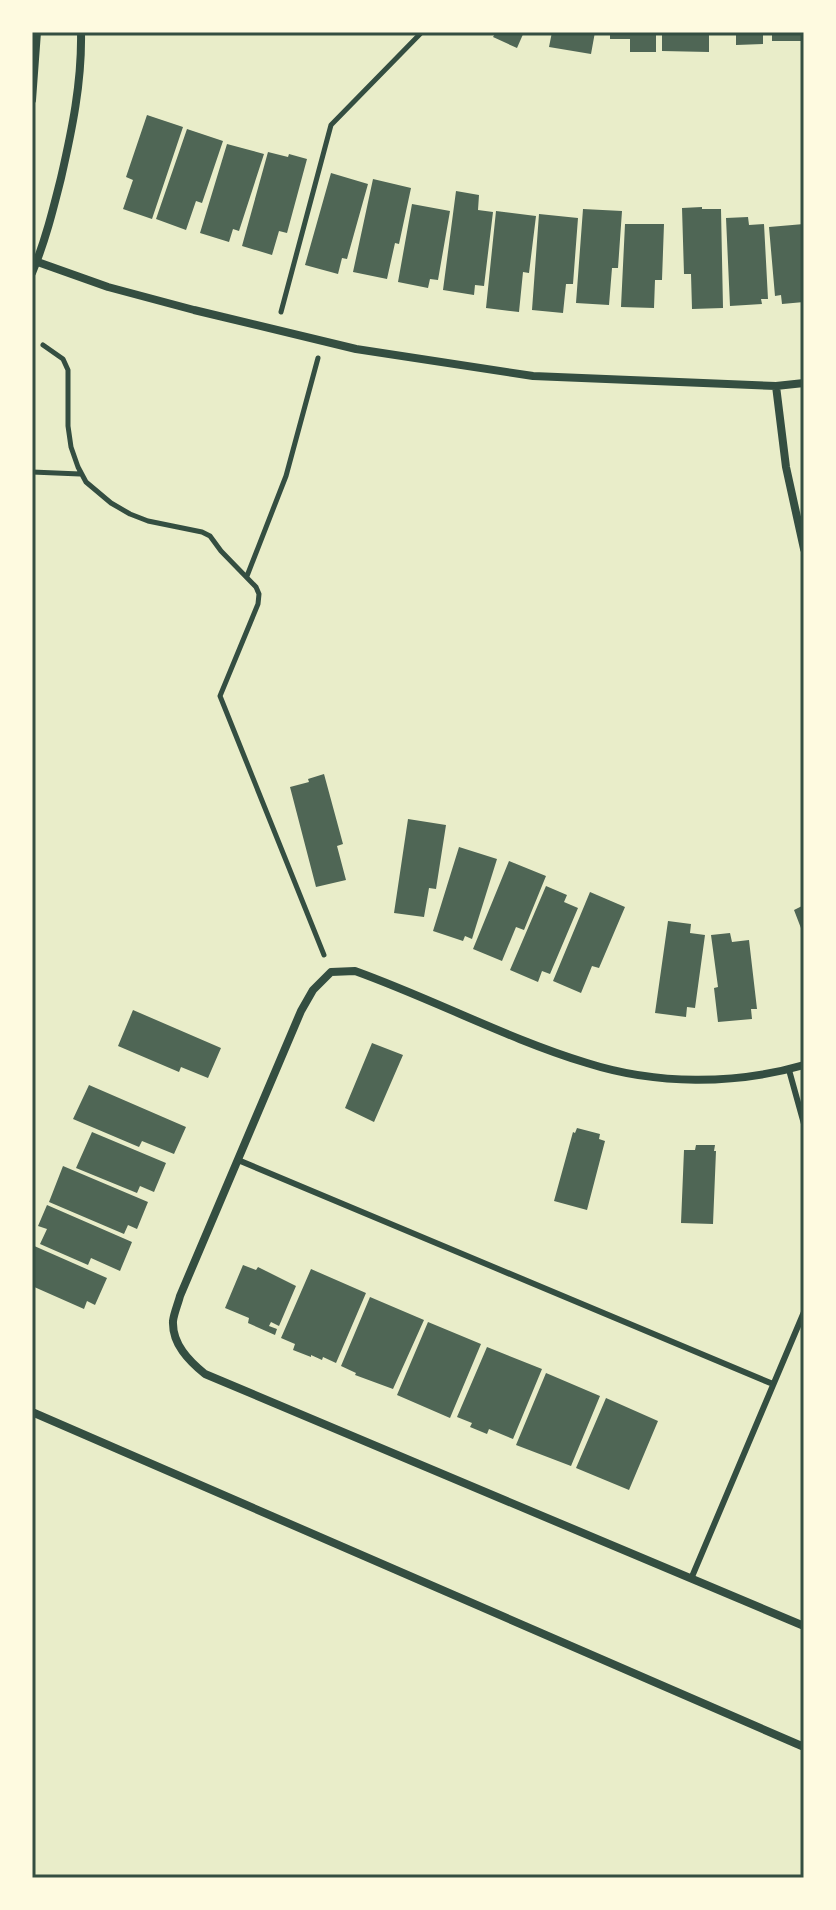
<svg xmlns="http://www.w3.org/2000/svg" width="836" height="1910" viewBox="0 0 836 1910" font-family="Rubik,sans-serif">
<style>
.building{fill:#4f6655}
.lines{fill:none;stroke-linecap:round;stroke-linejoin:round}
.path{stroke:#344e41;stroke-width:5}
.service{stroke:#344e41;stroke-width:6}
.minor{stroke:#344e41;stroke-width:8}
.neatline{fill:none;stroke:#344e41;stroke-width:3}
</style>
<rect width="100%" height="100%" fill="#e9edc9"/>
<path class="building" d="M496,32H524L517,48L493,37Z
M552,32H595L591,54L549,47Z
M610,32H656V52H630V39H610Z
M662,32H709V52L662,51Z
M736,32H763V44L736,45Z
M772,32H804V41H772Z
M147,115L183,127L152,219L123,209L133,180L126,177Z
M187,129L223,141L202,203L196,201L186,230L156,219Z
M227,144L264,154L239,231L233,229L229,242L200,233Z
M268,152L288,157L289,154L307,159L287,233L279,231L272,255L242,246Z
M331,173L368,184L347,259L342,258L338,274L305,265Z
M373,179L411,188L399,244L395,243L387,279L353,272Z
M456,191L479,195L478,210L493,212L484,286L475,285L474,295L443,290Z
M412,204L450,211L438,280L430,279L428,288L398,282Z
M702,207V209H721L723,308L692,309L691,274H684L682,208Z
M583,209L622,211L618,268H612L609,305L576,303Z
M496,211L536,216L529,273L523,272L519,312L486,308Z
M539,214L578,218L573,284H566L563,313L532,310Z
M748,217L749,225L764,224L768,299H761L762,304L730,306L726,218Z
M625,224H664L662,280H655L654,308L621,307Z
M804,224V302L782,304L781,295L775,296L769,227Z
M324,774L343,844L337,846L346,880L316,887L290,787L309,782L308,779Z
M408,819L446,825L436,889L429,888L424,917L394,913Z
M459,847L497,859L472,939L465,936L463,941L433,931Z
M509,861L546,876L524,930L516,927L502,961L473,949Z
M546,886L567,895L564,902L578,908L550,974L542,971L538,982L510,970Z
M590,892L625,907L599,968L592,966L581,993L553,981Z
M804,905V936L794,910Z
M668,921L691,924L690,933L705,935L695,1008L687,1007L686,1017L655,1013Z
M730,933L732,942L749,940L757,1009H751L752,1019L718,1022L714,988L718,987L711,935Z
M133,1010L221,1048L208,1078L181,1067L179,1072L118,1046Z
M372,1043L403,1055L374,1122L345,1108Z
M89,1085L186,1127L174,1154L142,1141L139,1147L73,1119Z
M577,1128L600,1134L599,1139L605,1141L587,1210L554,1201L573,1132L575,1133Z
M92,1132L166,1163L154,1192L140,1186L137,1193L76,1168Z
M696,1145H715L714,1151H716L713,1224L681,1223L684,1150H695Z
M63,1166L148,1202L137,1229L128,1225L124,1234L49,1202Z
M47,1205L132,1242L120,1271L91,1258L88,1265L40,1244L47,1229L38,1226Z
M32,1245L107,1278L95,1305L87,1301L84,1309L32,1286Z
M243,1265L256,1270L258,1267L296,1286L279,1326L271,1322L269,1326L277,1329L275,1335L248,1323L249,1318L225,1308Z
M311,1269L366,1293L336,1363L323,1357L322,1360L311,1355V1357L293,1350L295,1344L281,1338Z
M370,1297L424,1320L393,1389L355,1375L356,1373L341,1366Z
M428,1322L481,1344L450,1418L397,1395Z
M487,1347L542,1369L513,1439L489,1429L487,1434L470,1427L472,1423L457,1417Z
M546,1373L600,1396L571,1466L516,1445Z
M606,1398L658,1421L629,1490L576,1468Z"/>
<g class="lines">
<path class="path" d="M281,312L331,125L422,32
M43,345L63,359L68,370V426L71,447L78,467L86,482L111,503L130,514L148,521L202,532L210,536L221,551L256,587L259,594L258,604L220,696L324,955
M32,472L80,474
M247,576L286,476L318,358"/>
<path class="service" d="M789,1070L804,1124
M238,1160L773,1384
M691,1579L804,1312"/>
<path class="minor" d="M32,100L37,32
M32,260L108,287L194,310L356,349L533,376L776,386L804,383
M32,273C45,242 53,210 61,178C72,130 82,82 81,32
M776,386L786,467L804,549
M804,1065C735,1085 656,1085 587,1063C508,1039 433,999 355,971L331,972L313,990L301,1011L180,1296C178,1304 174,1313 173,1321C172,1344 189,1361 205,1374L804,1626
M32,1412L804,1747"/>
</g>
<rect width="836" height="1910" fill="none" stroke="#fefae0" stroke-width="68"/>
<rect x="34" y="34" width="768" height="1842" class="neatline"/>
</svg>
